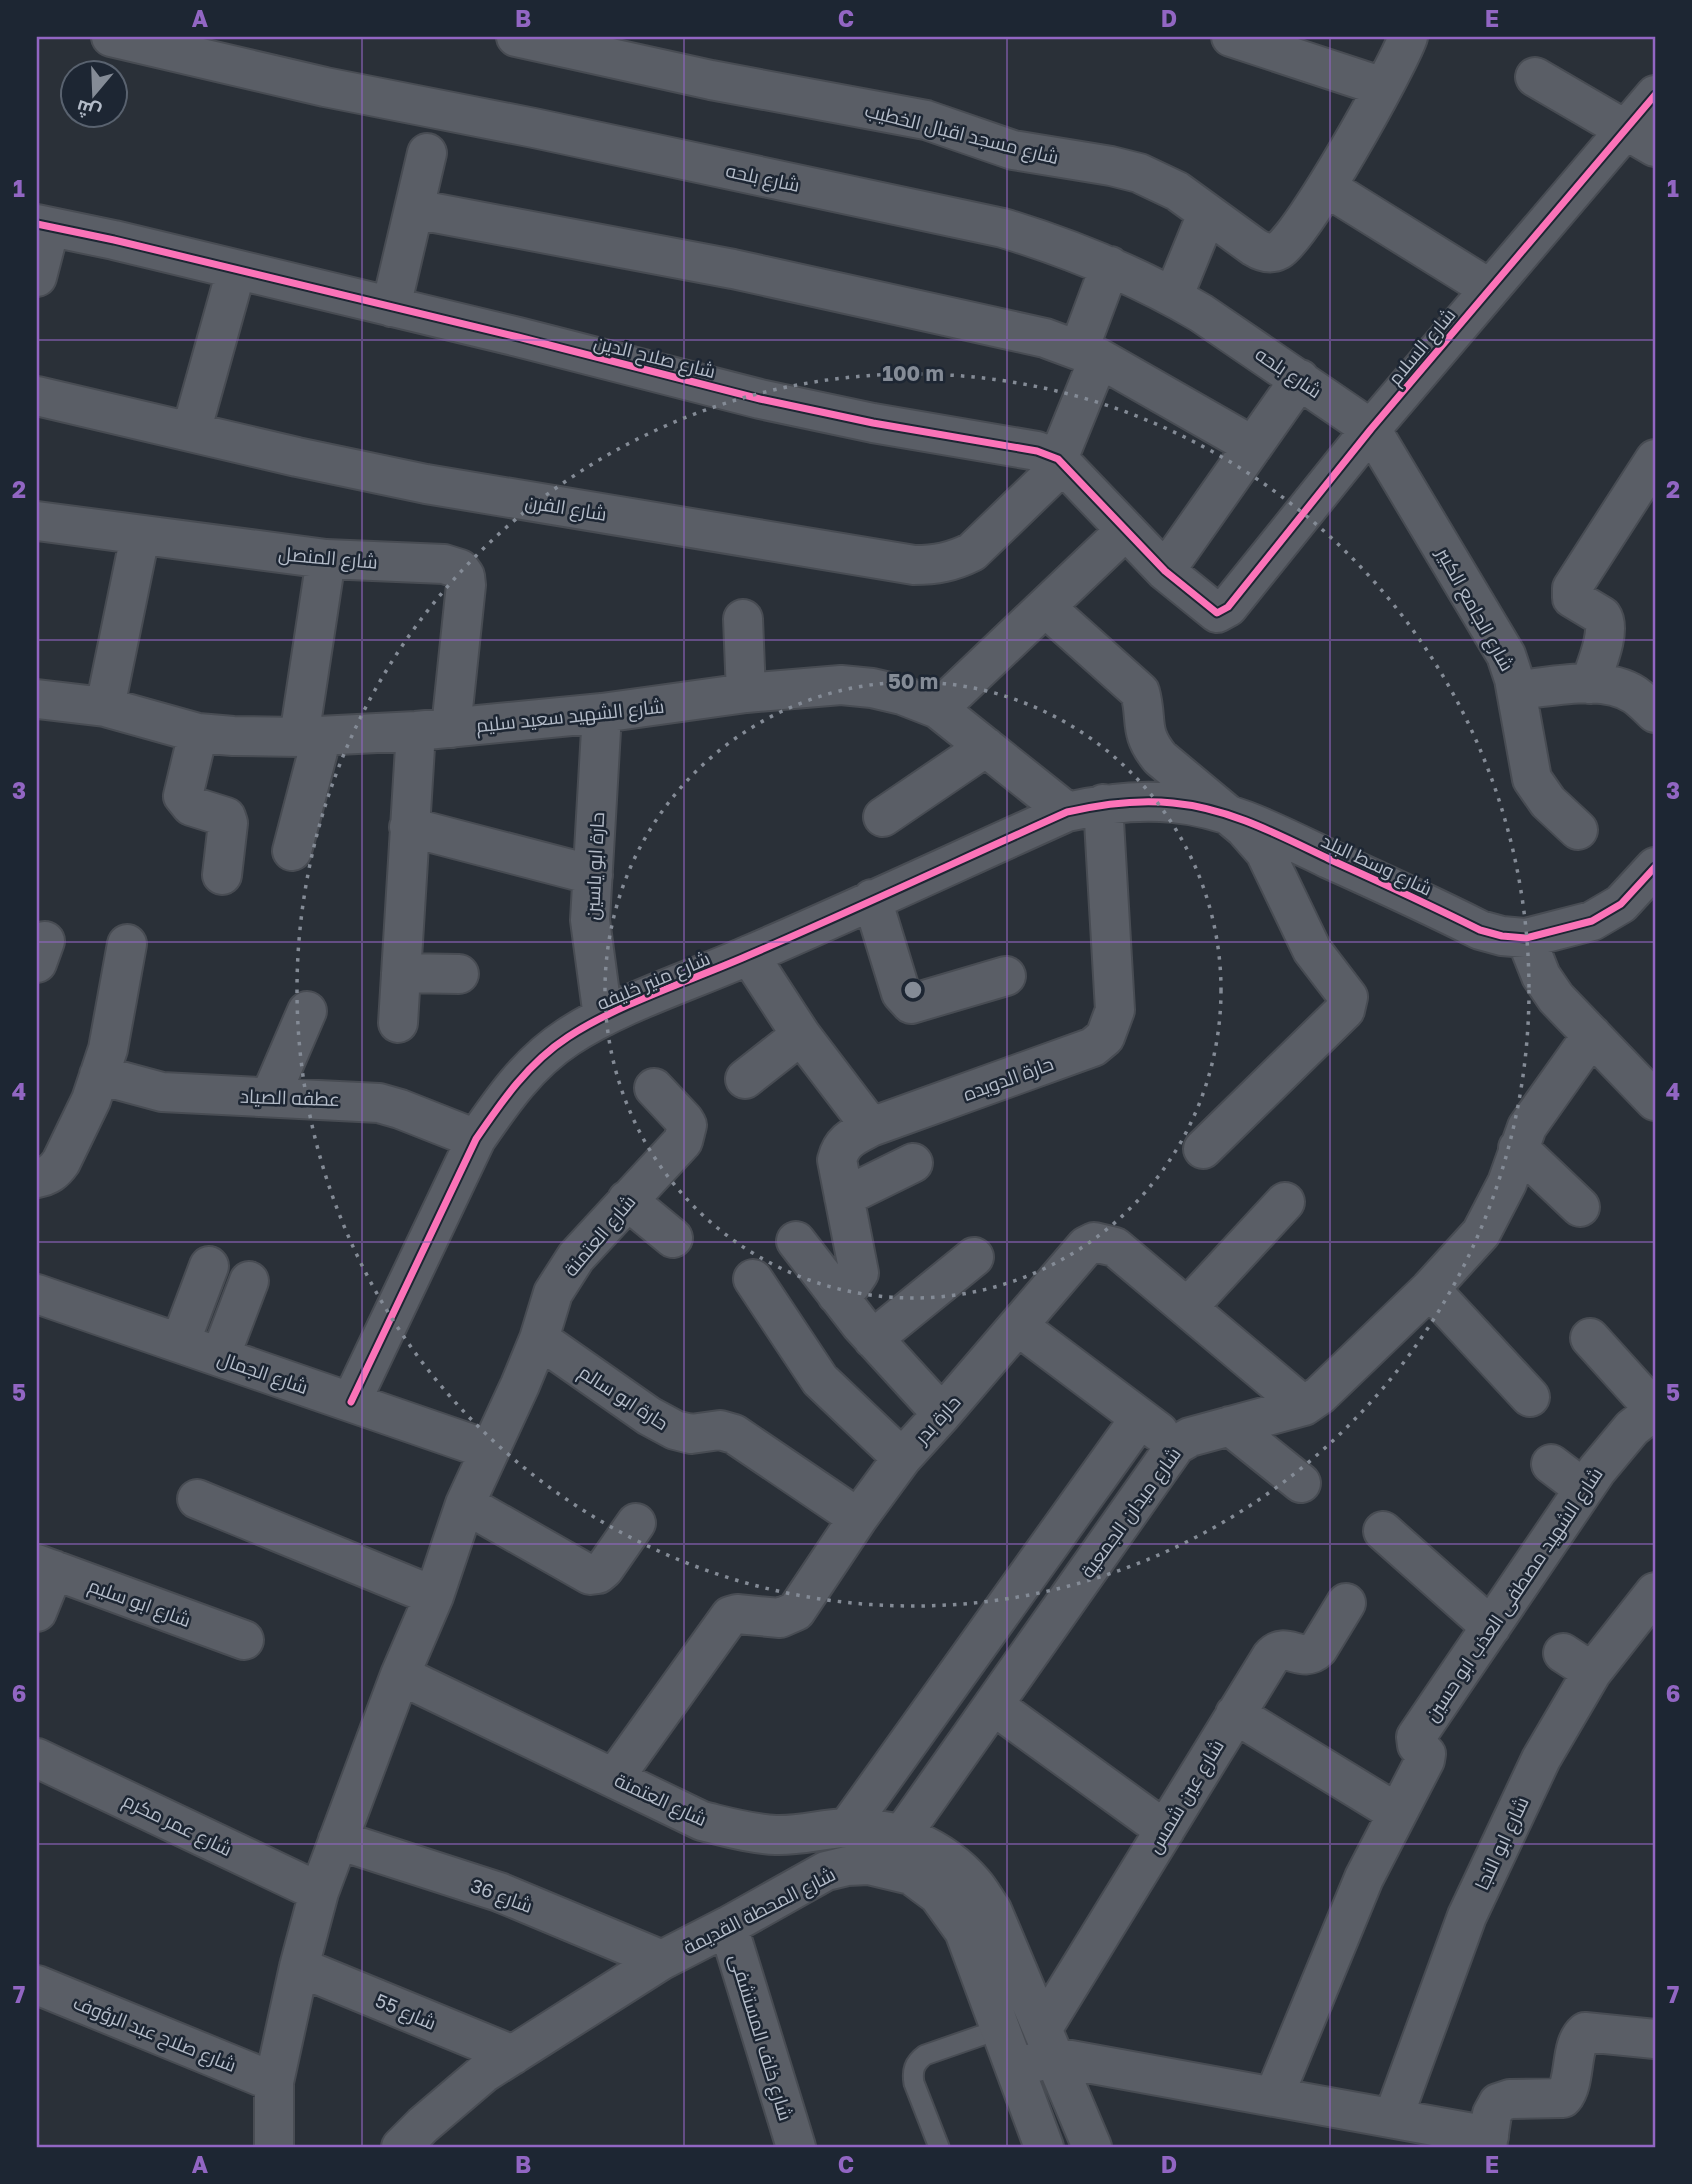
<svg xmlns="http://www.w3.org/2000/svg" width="1692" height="2184" viewBox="0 0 1692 2184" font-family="'Golos Text',Cairo,sans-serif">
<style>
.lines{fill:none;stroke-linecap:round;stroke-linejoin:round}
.service-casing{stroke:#484c53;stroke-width:23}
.minor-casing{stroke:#484c53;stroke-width:42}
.service{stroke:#5a5e66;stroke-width:19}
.minor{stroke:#5a5e66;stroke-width:38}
.cycleway-casing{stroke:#1d2633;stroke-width:11}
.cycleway{stroke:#fb73b8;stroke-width:7}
.grid{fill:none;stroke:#9266c3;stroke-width:2;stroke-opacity:0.55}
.ring{fill:none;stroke:#848b96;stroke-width:3.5;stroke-dasharray:3.5 7}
.labels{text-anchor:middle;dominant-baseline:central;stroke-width:5;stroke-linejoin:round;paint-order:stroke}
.street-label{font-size:19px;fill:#b4bcc9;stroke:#1d2633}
.centre{fill:#848b96;stroke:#1d2633;stroke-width:3.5}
.ring-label{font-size:21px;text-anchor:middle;font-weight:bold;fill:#848b96;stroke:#1d2633;stroke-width:5;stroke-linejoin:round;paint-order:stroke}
.neatline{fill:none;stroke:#9266c3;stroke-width:2.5}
.grid-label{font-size:23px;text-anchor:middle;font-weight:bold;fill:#9266c3}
</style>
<rect width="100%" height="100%" fill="#2a3038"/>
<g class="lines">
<g class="service-casing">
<path id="service" d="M939,2147L914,2083C912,2071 914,2063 925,2055L1000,2029"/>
</g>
<g class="minor-casing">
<path id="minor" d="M111,37L325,87L534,128L1003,228C1072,249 1138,276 1201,313L1371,429L1506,655L1514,679L1532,779L1548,802L1578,830
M516,37L711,80L926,120L1013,150L1111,166L1139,173L1177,191L1254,247C1262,252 1270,255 1279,250C1303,236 1397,68 1408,37
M1231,37L1383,87
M1535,77L1655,147
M1326,187L1490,289
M414,209L733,269L1045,338L1099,358L1253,446
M37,224L114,240L518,337L760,399L873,423L1037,451L1058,459L1165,571L1217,613L1228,607L1371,429L1655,95
M37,277L50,227
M1173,297L1207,214
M391,307L427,153
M1079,349L1110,266
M37,396L297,457L426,484L914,565C936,565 952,562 972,552L1063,464
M191,432L236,271
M1058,459L1099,358
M37,521L326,559L444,564L460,569L465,576L466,585L451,728
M1165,571L1300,379
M1045,607L1140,692C1148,721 1138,731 1160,758L1244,828L1265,852L1312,950L1348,997L1345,1010L1203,1149
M743,619L746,693
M1590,684C1595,668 1612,630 1602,616L1572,598V588L1655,459
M1517,690C1553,687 1603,674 1635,695C1642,700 1649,707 1655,713
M37,699L105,707L198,733L233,736L299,737L416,731L602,713L746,693L841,685L872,688L902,695L938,709L1067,812
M105,707L140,536
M938,709L1126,530
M602,713L590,920L603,1017
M198,733L183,796L191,806L226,817L228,823L222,875
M299,737L326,559
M883,817L986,747
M409,827L593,875
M292,851L322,736
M872,899L901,993L911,1004L1006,976
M1526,938L1541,976L1556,998L1655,1101
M749,955L801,1035L871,1127
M37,963L45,941
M401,973L459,974
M398,1023L416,731
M99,1075L162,1092L379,1103L400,1109L476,1139
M745,1079L801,1035
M270,1097L307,1011
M1518,1148L1580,1207
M37,1178C48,1176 54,1172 61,1162L91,1100L108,1049L127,944
M844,1197L913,1163
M627,1200L673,1238
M796,1241L860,1324L942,1414
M753,1279L820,1380L902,1458
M1430,1289L1530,1397
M37,1294L489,1450
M837,1295L851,1285L859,1273L837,1160C842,1140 854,1136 871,1127L1093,1047L1105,1037L1115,1010L1103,804
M1188,1307L1285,1202
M1018,1326L1159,1432
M539,1339L649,1416L675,1430L691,1434L720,1430L734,1434L858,1518
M873,1339L974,1257
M180,1343L209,1266
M220,1357L249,1281
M351,1402L476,1139C502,1101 528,1063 568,1037C618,1004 690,981 747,956C854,910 960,860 1067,812C1102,804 1137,799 1173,803C1229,808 1279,835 1329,859C1380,882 1430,905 1480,930L1502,936L1526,938L1592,921L1621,904L1655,867
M1230,1426L1301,1483
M1551,1464L1584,1489
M197,1499L434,1596
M465,1504L590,1575L598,1574L604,1569L636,1523
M1383,1531L1491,1627
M37,1564L244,1640
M37,1612L54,1570
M1563,1653L1592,1672
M400,1675L702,1821C727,1827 751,1834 776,1835C799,1836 822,1829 845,1828C892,1825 944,1848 974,1884C981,1892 986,1902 992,1910L1092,2147
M993,1705L1165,1830
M1235,1714L1397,1813
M37,1758L319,1892
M614,1778L730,1616L737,1614L780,1618L796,1611L858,1518L902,1458L942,1414L1086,1246L1094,1242L1115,1247L1304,1406
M848,1827L1140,1418
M901,1836L1176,1445L1190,1437L1304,1406L1320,1395L1430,1289L1481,1233L1507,1183L1527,1127L1592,1035
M338,1840L499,1892L662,1960
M728,1926L796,2147
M299,1967L513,2055
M37,1985L274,2082
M1043,2028L1271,1657C1285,1639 1302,1665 1318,1649L1346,1603
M1033,2063L1054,2057L1489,2136
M1274,2096L1364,1878L1425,1760L1426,1754L1417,1745L1416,1737L1597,1470L1632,1428L1655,1410L1590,1338
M1393,2118L1467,1916L1541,1759L1592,1672L1655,1592
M274,2147V2082L299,1967L319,1892L400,1675L434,1596L465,1504L520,1385L539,1339L553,1293L576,1257L683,1141L687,1125L684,1120L654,1088
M401,2147L423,2125L484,2073L662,1960L728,1926L826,1871L847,1866L869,1865L911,1875L938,1895L964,1931L1044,2147
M1487,2147L1492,2114L1498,2103L1510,2099L1563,2098C1577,2081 1569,2046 1585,2032L1655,2039"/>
</g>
<use href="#service" class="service"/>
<use href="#minor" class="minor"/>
<g class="cycleway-casing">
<path id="cycleway" d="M37,224L114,240L518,337L760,399L873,423L1037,451L1058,459L1165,571L1217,613L1228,607L1371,429L1655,95
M351,1402L476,1139C502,1101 528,1063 568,1037C618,1004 690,981 747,956C854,910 960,860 1067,812C1102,804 1137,799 1173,803C1229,808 1279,835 1329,859C1380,882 1430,905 1480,930L1502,936L1526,938L1592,921L1621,904L1655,867"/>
</g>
<use href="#cycleway" class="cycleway"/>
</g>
<path class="grid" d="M362,37V2147M684,37V2147M1007,37V2147M1330,37V2147M37,340H1655M37,640H1655M37,942H1655M37,1242H1655M37,1544H1655M37,1844H1655"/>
<g class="ring">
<circle cx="913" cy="990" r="308"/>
<circle cx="913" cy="990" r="616"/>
</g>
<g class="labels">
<g class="street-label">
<text transform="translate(962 133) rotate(14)">شارع مسجد اقبال الخطيب</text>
<text transform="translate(763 177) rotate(12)">شارع بلحه</text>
<text transform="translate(1421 346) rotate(-50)">شارع السلام</text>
<text transform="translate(655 356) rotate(14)">شارع صلاح الدين</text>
<text transform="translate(1289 372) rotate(34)">شارع بلحه</text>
<text transform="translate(566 507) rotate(9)">شارع الفرن</text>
<text transform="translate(328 557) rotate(5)">شارع المنصل</text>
<text transform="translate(1476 609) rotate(61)">شارع الجامع الكبير</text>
<text transform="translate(570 715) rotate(-6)">شارع الشهيد سعيد سليم</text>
<text transform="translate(1377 864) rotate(25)">شارع وسط البلد</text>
<text transform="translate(594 866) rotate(-87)">حارة ابو ياسين</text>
<text transform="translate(653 980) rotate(-23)">شارع منير خليفه</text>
<text transform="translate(1008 1078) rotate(-20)">حارة الدويده</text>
<text transform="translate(290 1097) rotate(2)">عطفه الصياد</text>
<text transform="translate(599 1235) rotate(-50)">شارع العتمنة</text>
<text transform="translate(263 1372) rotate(19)">شارع الجمال</text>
<text transform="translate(624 1397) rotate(33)">حارة ابو سالم</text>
<text transform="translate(937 1419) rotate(-48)">حارة بدر</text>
<text transform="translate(1130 1512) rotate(-54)">شارع ميدان الجمعية</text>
<text transform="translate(1513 1594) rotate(-56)">شارع الشهيد مصطفى العذب ابو حسين</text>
<text transform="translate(140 1602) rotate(20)">شارع ابو سليم</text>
<text transform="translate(1185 1796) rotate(-59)">شارع عين شمس</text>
<text transform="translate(661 1799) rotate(25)">شارع العتمنة</text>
<text transform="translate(178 1824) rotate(26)">شارع عمر مكرم</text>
<text transform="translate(1501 1843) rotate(-65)">شارع ابو النجا</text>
<text transform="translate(502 1895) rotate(20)">شارع 36</text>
<text transform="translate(759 1910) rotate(-27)">شارع المحطة القديمة</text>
<text transform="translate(406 2011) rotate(23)">شارع 55</text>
<text transform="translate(155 2033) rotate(22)">شارع صلاح عبد الرؤوف</text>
<text transform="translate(762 2037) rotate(73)">شارع خلف المستشفى</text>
</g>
</g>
<circle cx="913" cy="990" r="10" class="centre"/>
<g class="ring-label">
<text x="913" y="381">100 m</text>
<text x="913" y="689">50 m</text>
</g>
<rect width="1692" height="2184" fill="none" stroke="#1d2633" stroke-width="77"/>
<g transform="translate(94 94) rotate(199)"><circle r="33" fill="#1d2633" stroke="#59626f" stroke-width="2"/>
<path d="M0-5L12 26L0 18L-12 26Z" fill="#848b96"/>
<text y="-10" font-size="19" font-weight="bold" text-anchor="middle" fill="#b4bcc9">ش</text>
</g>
<rect x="38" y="38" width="1616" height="2108" class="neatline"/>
<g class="grid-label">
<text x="200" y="27">A</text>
<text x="523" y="27">B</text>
<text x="846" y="27">C</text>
<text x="1169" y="27">D</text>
<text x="1492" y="27">E</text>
<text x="19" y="197">1</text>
<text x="1673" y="197">1</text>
<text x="19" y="498">2</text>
<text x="1673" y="498">2</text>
<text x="19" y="799">3</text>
<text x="1673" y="799">3</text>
<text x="19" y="1100">4</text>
<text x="1673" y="1100">4</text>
<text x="19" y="1401">5</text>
<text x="1673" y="1401">5</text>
<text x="19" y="1702">6</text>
<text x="1673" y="1702">6</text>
<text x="19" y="2003">7</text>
<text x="1673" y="2003">7</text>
<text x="200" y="2173">A</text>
<text x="523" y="2173">B</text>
<text x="846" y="2173">C</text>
<text x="1169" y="2173">D</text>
<text x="1492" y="2173">E</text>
</g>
</svg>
